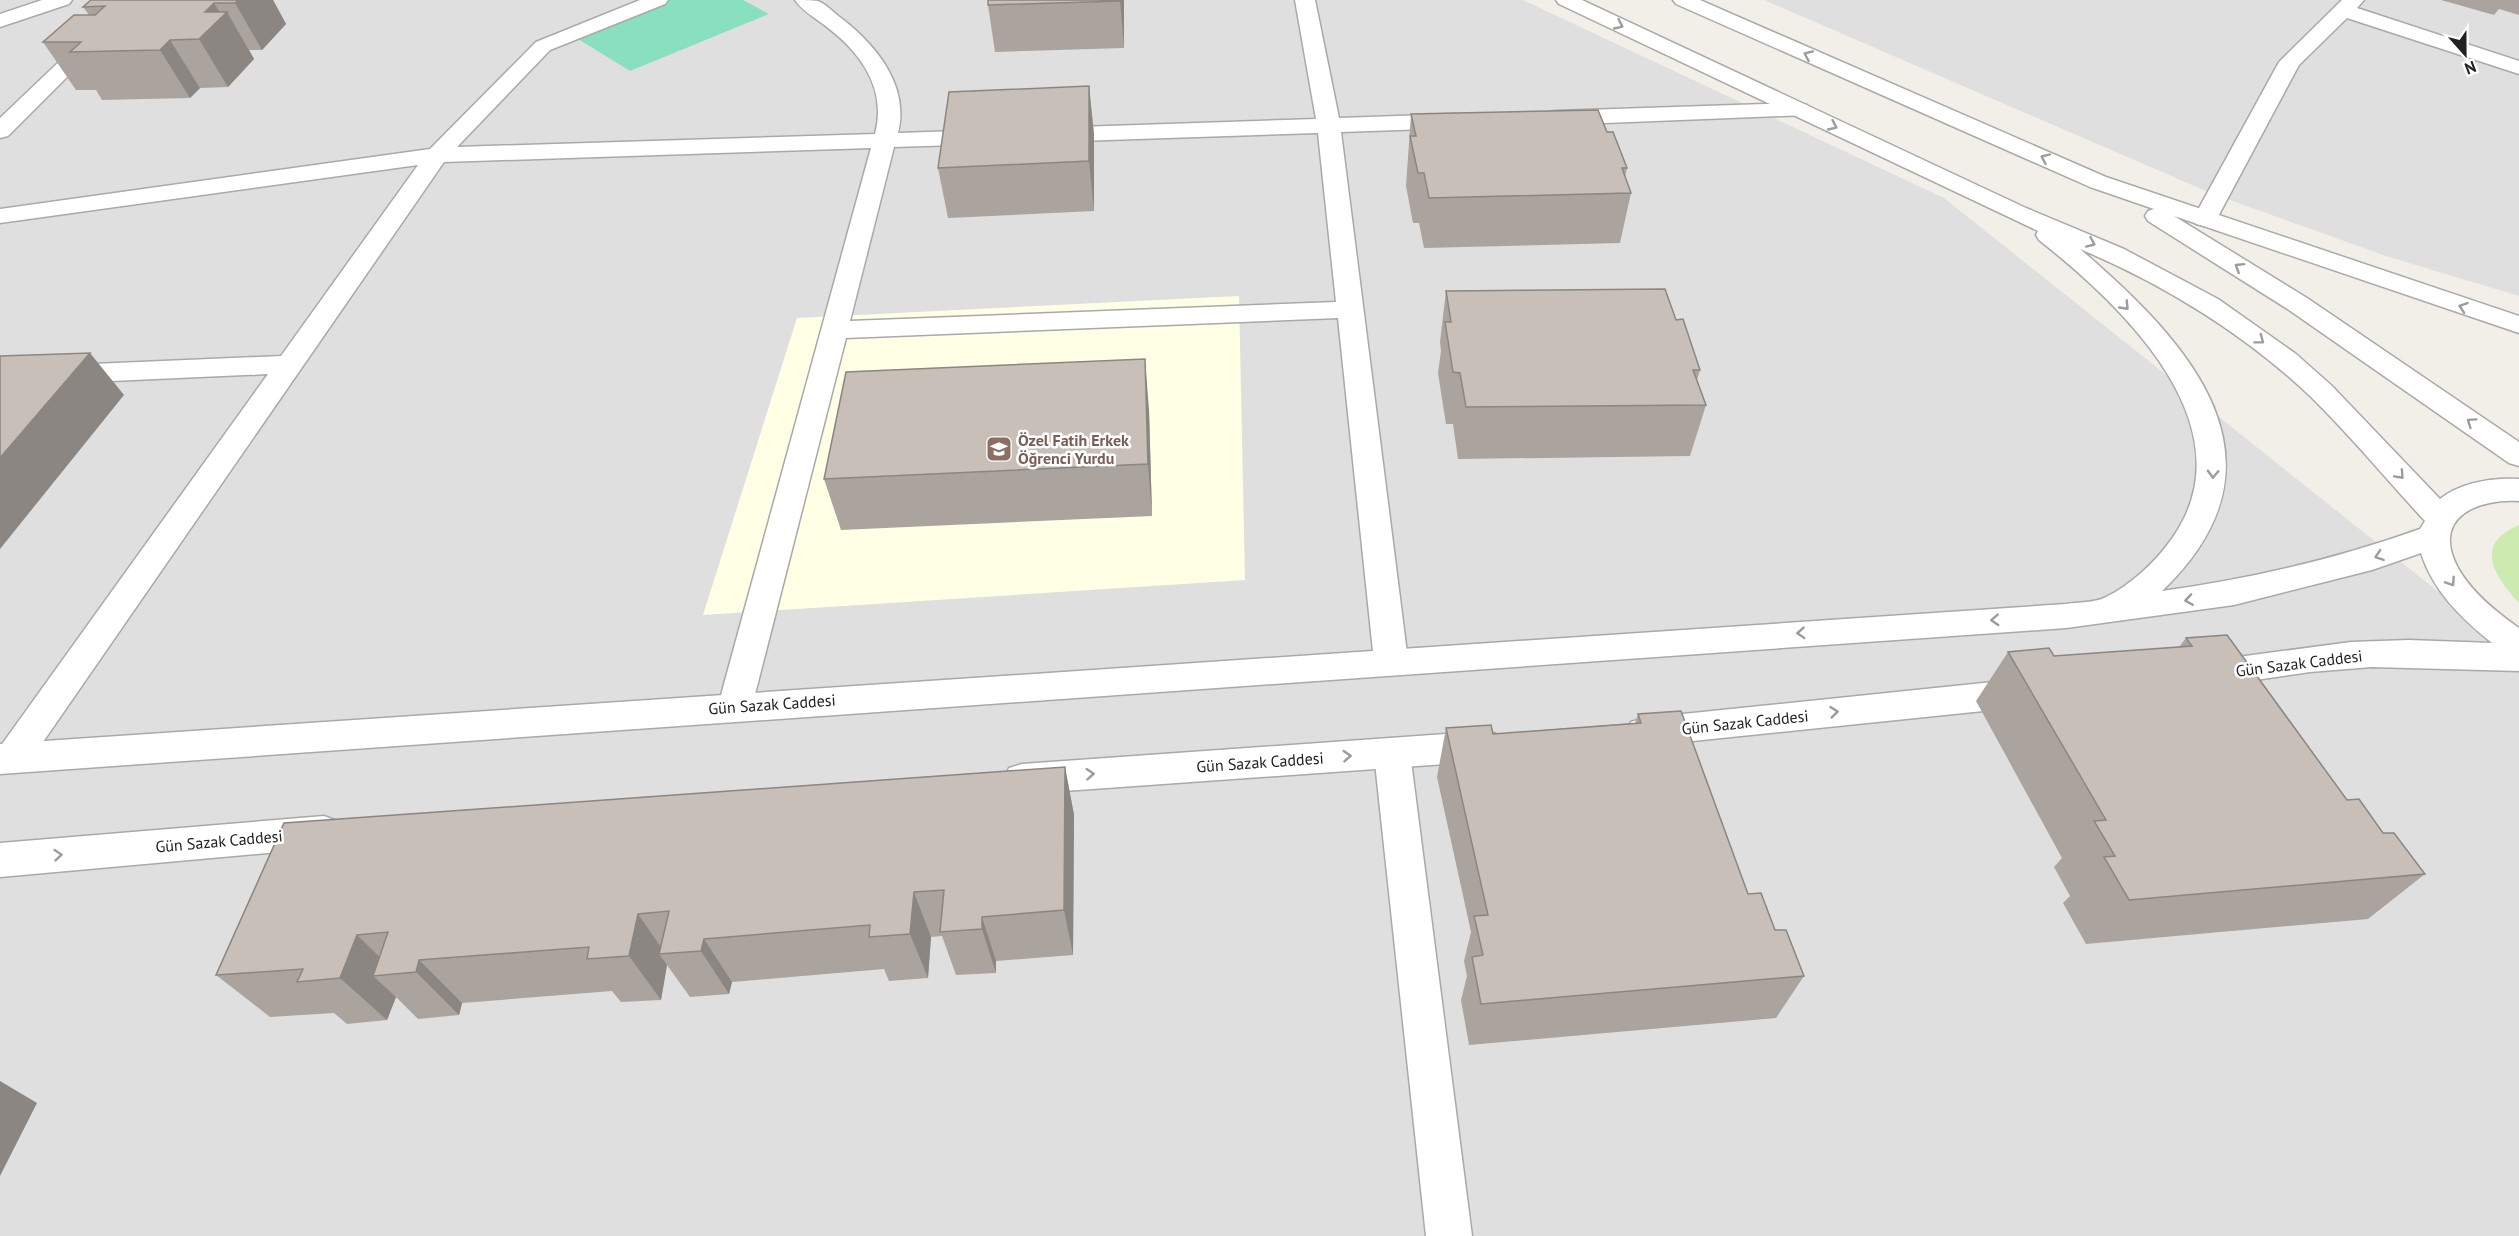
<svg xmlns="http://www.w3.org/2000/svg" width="2519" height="1236" viewBox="0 0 2519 1236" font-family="'PT Sans',sans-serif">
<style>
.residential{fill:#e0dfdf}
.education{fill:#ffffe5}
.grass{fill:#cdebb0}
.pitch{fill:#88e0be}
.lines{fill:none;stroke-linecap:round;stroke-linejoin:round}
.minor-casing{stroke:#a9a9a9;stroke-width:3}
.tertiary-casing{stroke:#a9a9a9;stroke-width:3}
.minor{fill:#fff;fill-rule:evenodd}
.tertiary{fill:#fff;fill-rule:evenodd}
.wall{fill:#aba49e}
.shaded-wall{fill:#8b8681}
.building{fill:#c7bfb8;stroke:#8b8681;stroke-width:1.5}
.oneway{stroke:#9c9c9c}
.labels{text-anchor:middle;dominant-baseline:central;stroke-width:5;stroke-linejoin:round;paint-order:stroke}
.education-label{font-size:16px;font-weight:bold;fill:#785e54;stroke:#fff;text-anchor:start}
.street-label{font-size:16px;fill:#222;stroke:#fff}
</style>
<rect width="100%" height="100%" fill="#f2efe9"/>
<path class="residential" d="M0,0H1523L1944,198L2519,656V1236H0Z
M1764,0H2519V296L2389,257L2213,194Z"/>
<path class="education" d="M1239,296L1245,580L703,615L797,318Z"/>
<path class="grass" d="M2519,525V603C2494,576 2473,544 2519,525Z"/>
<path class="pitch" d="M658,0H743L769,14L630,71L570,34Z"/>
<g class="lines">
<g class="minor-casing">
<path id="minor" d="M640,0H668L665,4L550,50L457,147L875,134C887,89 861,53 827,27C817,19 802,11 795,0C802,0 812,0 818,1C826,4 834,13 841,18C876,45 910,86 898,133L988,130L996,132L999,137L996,142L988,144L894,147L850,321L1336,302L1318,133L1048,142L1040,140L1037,135L1040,130L1048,128L1316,119L1295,0H1315L1339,118L1456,114L1464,116L1467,121L1464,126L1456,128L1341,132L1408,661L1403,670L1391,674L1379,670L1374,661L1338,318L846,338L752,706L747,716L735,720L723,716L718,706L871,148L444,162L25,768L12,773L0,769V747L268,374L0,386V368L281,356L418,165L0,223V209L430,149L536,42Z
M2342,0H2364L2357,8L2519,61V74L2347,18L2299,65L2214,224L2205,226L2196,224L2193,219L2279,62Z
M93,34L100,36L103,40L100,44L8,136L0,138V118L86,36Z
M1799,103L1807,105L1810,110L1807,115L1555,125L1547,123L1544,118L1547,113L1555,111Z
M1392,738L1405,743L1410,753L1472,1236H1426L1374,753L1379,743Z"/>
</g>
<g class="tertiary-casing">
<path id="tertiary" d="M42,0H72L69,4L0,27V14Z
M1556,0H1582L2026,208L2124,249L2218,299L2296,354L2331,385L2440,499C2462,482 2492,478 2519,479V501C2478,499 2432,516 2457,566C2470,591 2496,612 2519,628V671L2372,667L2310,672L2208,687L2196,683L2191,674L2196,665L2208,661L2351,642L2409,640L2492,643C2461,618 2433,591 2421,553L2372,570L2234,605L2066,628L0,774V744L2066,604C2078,602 2096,603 2106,597C2129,586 2153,564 2168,544C2255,431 2124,307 2039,240L2036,235L2038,231L1559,4ZM2080,249C2163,284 2245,334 2310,396C2350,435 2387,480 2425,521L2420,529C2336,559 2250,579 2162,591C2298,461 2191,344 2080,249Z
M1673,0H1700L2106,177L2519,316V333L2174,216L2307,298L2519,442V466L2509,463L2289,310L2148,221L2145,216L2148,211L2154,209L2090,187L1676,4Z
M2022,679L2034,683L2039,693L2034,703L2022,707L1644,746L1631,742L1626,732L1631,722L1644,718Z
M1488,731L1501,736L1506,746L1501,756L1488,761L1022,794L1009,790L1004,779L1009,768L1022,764Z
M324,816L337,821L343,832L337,843L324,848L0,877V843Z"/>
</g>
<use href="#minor" class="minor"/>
<use href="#tertiary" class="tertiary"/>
</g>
<path class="wall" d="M273,0L286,24L262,50H249L254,59L228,87L200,88L190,98L102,100L96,90H76L43,42L89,15L83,7Z
M1124,0V48L995,52L988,5Z
M2441,0H2519V15L2499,9L2494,15Z
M1089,86L1094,135V211L948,218L938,168Z
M1411,114L1607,132L1627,168L1625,177L1631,193L1620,243L1424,248L1419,223H1413L1406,186Z
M1446,291L1676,320L1700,370L1697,380L1706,405L1690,456L1458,459L1453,424H1446L1438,373L1441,351L1440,342Z
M1149,410L1152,516L841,530L824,479Z
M2186,638L2347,800L2383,833L2425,874L2368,919L2086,944L2063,903L2070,896L2054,867L2062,858L1976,701L2008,652L2054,656L2179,647Z
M1638,714L1748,894L1775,930L1804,976L1776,1018L1469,1045L1461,1000L1467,976L1464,961L1471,932L1437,777L1446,728L1493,734L1635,723Z
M1065,767L1074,815L1073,955L996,961V973L956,975L942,936L931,937L928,978L889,981L884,969L732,982L729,994L690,997L667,965L661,1000L621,1002L612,991L462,1003L459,1015L418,1019L396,997L387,1020L347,1024L334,1013L270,1017L216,975L284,823Z"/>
<path class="shaded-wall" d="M238,0H273L286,24L262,50L235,3Z
M1120,0H1124V48L1120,1Z
M214,3L222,16L227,12L254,59L228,87L199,39L205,12Z
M170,40L200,88L190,98L160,50Z
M1089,86L1094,135V211L1089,161Z
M90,353L124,395L0,549V458Z
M1145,359L1149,410L1152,516L1148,464Z
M1065,767L1074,815L1073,955L1064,910Z
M914,892L931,937L928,978L910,934Z
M638,914L665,953L659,954L667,965L661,1000L629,956Z
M982,917L996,961V973L982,929Z
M357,935L397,974L373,976L396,997L387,1020L340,978Z
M704,939L732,982L729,994L701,951Z
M419,960L462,1003L459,1015L416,972Z
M0,1081L37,1103L0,1176Z"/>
<path class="building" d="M91,0H238L235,3H214L205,12H227L199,39L170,40L160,50L70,52L81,42H43L74,15H95L105,6L83,7Z
M988,0H1120V1L988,5Z
M1089,86V161L938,168L949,92Z
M1598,110L1607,132H1613L1627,168H1622L1631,193L1429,198L1424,173H1418L1410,136H1416L1411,114Z
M1665,289L1676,320L1683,319L1700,370H1693L1706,405L1466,407L1460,373L1453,372L1445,322H1451L1446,291Z
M90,353L0,458V356Z
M1145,359L1148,464L824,479L846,372Z
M2227,635L2347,800L2359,799L2383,833H2394L2425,874L2129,900L2104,857L2115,856L2094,821L2106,820L2008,652L2049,648L2054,656L2192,646L2186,638Z
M1681,711L1748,894L1761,893L1775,930H1786L1804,976L1481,1004L1472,957L1483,955L1474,916L1488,915L1446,728L1491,725L1493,734L1641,723L1638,714Z
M1065,767L1064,910L982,917V929L940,932L944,890L914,892L910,934L869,937L870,925L704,939L701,951L659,954L669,911L638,914L629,956L587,959L589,947L419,960L416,972L373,976L388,932L357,935L340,978L297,982L303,969L216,975L284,823Z"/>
<defs><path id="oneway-chevron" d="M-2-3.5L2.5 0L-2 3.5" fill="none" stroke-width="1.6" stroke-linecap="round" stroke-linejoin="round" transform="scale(1.5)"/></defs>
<g class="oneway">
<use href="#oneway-chevron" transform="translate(1619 25) rotate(25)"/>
<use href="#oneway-chevron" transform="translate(1808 55) rotate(-156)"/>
<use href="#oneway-chevron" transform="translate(1833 126) rotate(25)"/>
<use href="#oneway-chevron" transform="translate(2045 158) rotate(-156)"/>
<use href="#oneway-chevron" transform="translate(2091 243) rotate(24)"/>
<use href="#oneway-chevron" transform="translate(2239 267) rotate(-148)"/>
<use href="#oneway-chevron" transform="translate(2125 306) rotate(46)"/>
<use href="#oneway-chevron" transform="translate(2463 307) rotate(-161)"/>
<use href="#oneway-chevron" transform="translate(2260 340) rotate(37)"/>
<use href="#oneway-chevron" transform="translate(2471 422) rotate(-145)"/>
<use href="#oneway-chevron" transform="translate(2213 474) rotate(92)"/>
<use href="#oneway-chevron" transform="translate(2400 475) rotate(47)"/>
<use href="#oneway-chevron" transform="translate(2379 556) rotate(161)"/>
<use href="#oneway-chevron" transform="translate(2451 582) rotate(57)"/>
<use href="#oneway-chevron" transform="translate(2189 600) rotate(171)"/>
<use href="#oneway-chevron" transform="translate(1995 620) rotate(177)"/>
<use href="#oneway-chevron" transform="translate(1801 633) rotate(176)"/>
<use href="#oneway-chevron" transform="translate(1834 712) rotate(-6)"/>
<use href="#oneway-chevron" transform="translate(1347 756) rotate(-4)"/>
<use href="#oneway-chevron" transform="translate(1090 774) rotate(-4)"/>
<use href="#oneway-chevron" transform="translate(58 855) rotate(-5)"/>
</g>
<defs>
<g id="school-square" transform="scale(1.35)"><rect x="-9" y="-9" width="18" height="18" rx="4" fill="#8d6e63" stroke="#fff"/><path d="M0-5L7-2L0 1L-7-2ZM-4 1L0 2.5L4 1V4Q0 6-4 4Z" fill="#fff"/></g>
</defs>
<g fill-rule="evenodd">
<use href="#school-square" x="999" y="449"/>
</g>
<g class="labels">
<g class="education-label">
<text x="1018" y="440">Özel Fatih Erkek<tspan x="1018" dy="18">Öğrenci Yurdu</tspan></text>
</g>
<g class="street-label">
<text transform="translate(2299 663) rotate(-7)">Gün Sazak Caddesi</text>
<text transform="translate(772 704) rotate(-4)">Gün Sazak Caddesi</text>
<text transform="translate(1745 722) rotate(-6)">Gün Sazak Caddesi</text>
<text transform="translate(1260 762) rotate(-4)">Gün Sazak Caddesi</text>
<text transform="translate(219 841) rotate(-5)">Gün Sazak Caddesi</text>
</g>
</g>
<g transform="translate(2465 54) rotate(159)" stroke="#ffffff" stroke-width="4.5" paint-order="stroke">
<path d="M0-4.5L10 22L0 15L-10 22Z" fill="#222222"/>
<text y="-9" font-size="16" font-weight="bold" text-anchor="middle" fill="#222222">N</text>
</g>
</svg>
